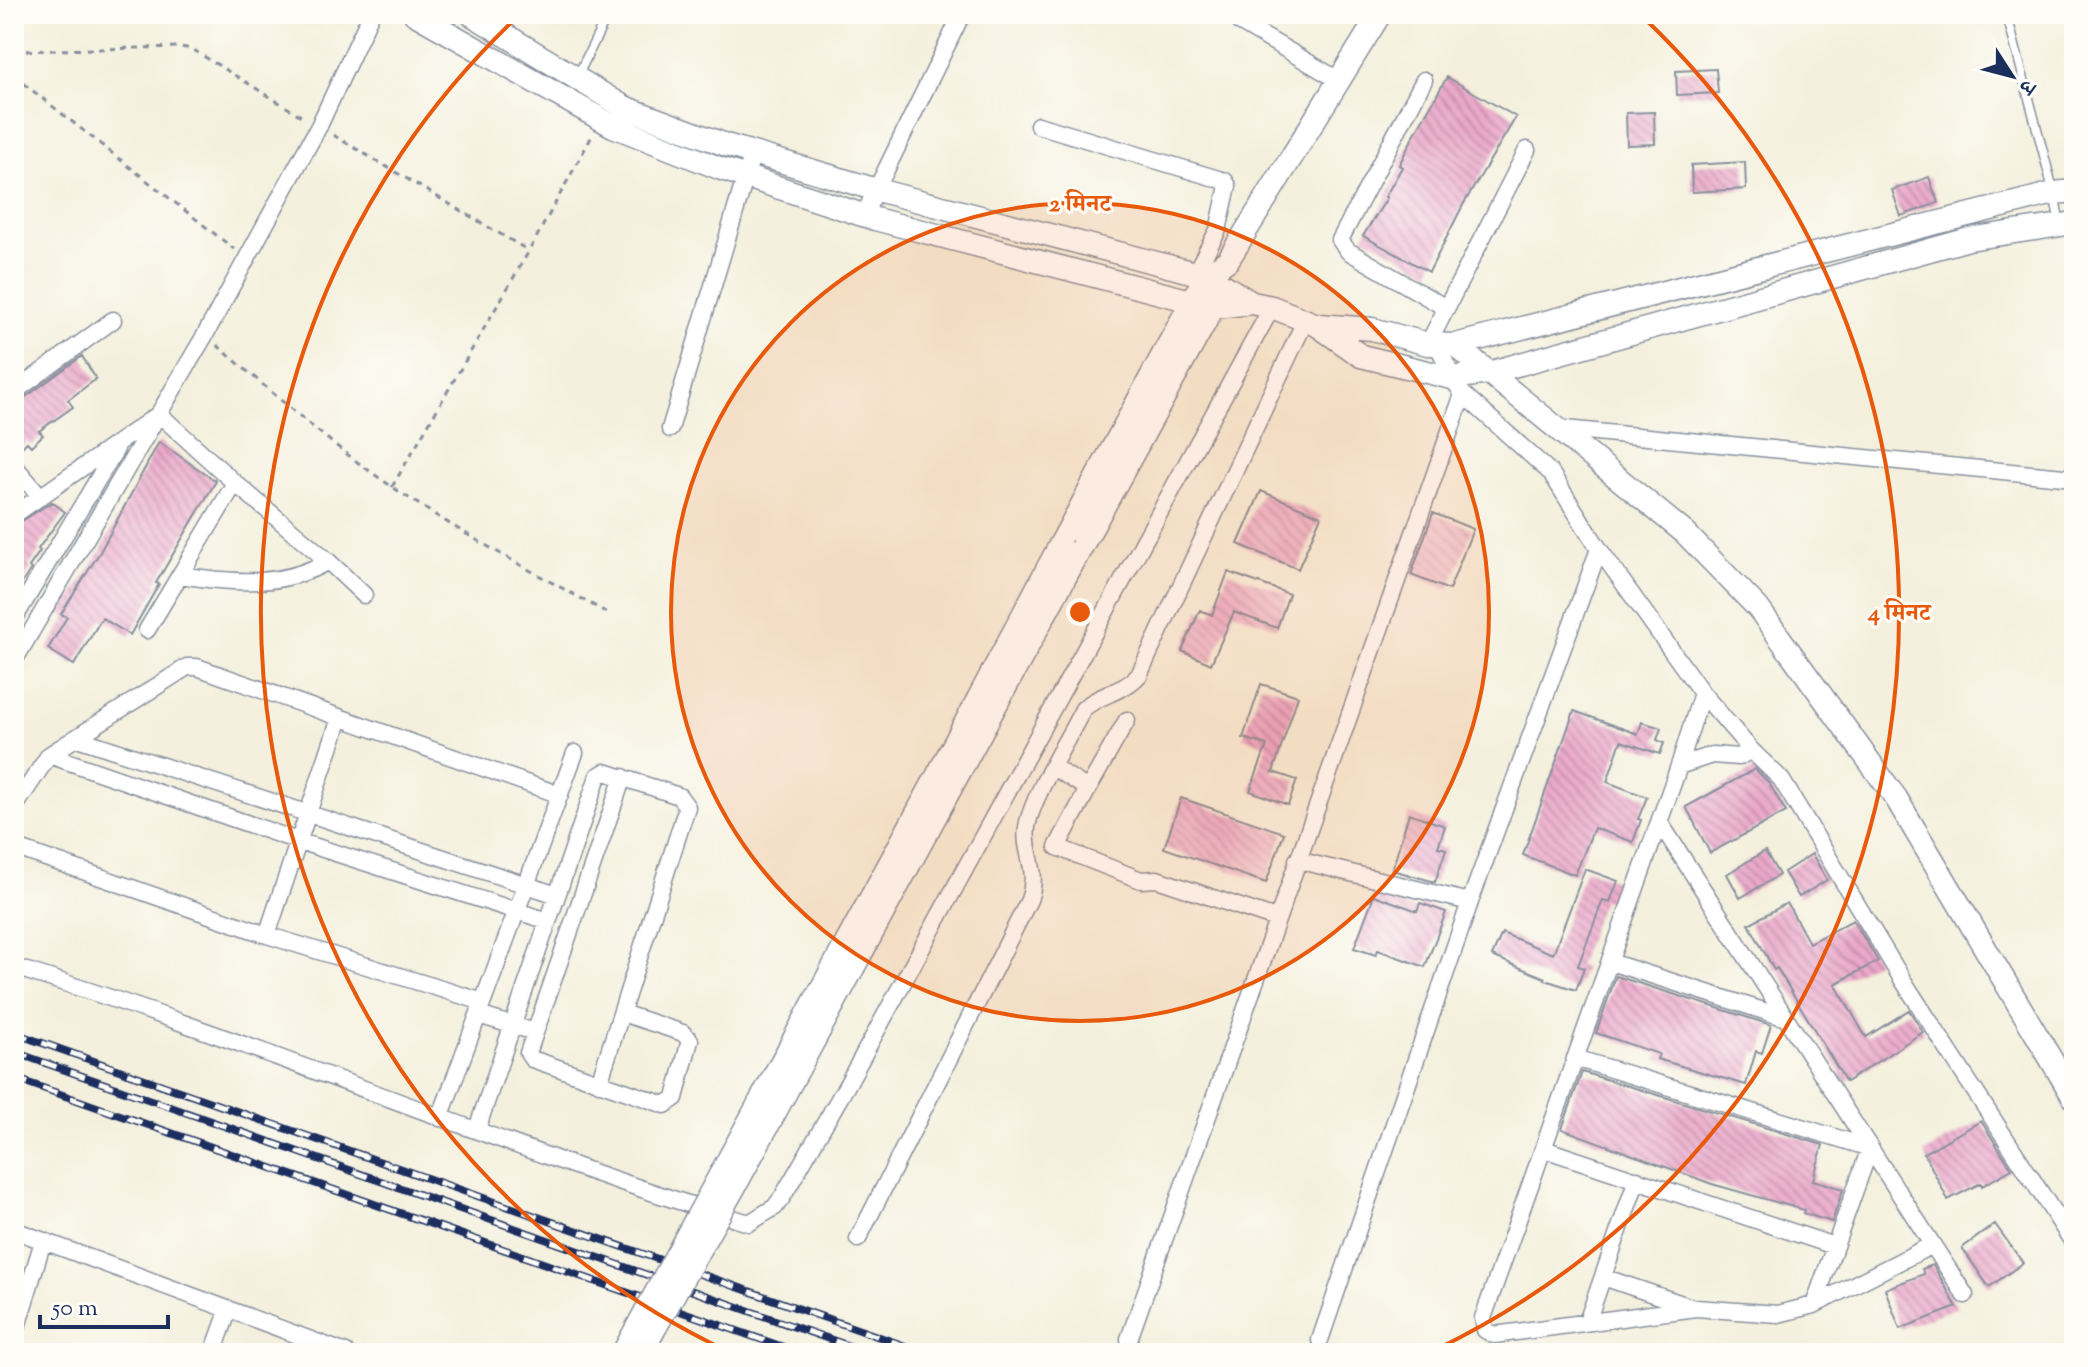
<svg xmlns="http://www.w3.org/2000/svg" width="2088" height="1367" viewBox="0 0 2088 1367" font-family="'Sorts Mill Goudy','Noto Serif Devanagari',serif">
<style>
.building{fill:url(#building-back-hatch)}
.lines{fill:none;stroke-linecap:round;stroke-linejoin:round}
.lane-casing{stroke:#88909e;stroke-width:11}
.street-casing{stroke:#88909e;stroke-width:19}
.secondary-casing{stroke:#88909e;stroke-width:25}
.path{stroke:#88909e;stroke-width:3;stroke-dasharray:6 6;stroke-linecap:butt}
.lane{stroke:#fff;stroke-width:8}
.street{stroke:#fff;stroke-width:16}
.secondary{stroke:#fff;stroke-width:22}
.rail-casing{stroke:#1b2f5e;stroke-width:8}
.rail{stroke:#fdfcf7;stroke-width:5;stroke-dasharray:15;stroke-linecap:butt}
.secondary-bridge-casing{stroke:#88909e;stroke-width:25;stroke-linecap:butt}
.secondary-bridge{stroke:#fff;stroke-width:22}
.ring{fill:none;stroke:#e8590c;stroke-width:4}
.centre{fill:#e8590c;stroke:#fdfcf7;stroke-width:4}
.ring-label{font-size:24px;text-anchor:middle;font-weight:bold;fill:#e8590c;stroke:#fdfcf7;stroke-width:6;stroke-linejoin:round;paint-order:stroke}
</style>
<defs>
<pattern id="building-back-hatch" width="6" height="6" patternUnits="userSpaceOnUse" patternTransform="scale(2)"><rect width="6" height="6" fill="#eba9ca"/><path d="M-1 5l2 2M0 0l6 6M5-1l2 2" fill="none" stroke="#be8aa7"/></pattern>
</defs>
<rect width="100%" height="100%" fill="#fdfcf7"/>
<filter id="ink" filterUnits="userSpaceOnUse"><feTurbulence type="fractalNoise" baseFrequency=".0125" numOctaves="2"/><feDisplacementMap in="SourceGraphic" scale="16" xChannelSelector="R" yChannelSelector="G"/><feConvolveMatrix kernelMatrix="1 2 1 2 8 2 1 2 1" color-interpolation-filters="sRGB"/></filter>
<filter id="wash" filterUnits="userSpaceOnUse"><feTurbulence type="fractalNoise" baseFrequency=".006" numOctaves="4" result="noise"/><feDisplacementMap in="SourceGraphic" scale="32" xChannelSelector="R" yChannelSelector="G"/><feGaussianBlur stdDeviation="1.8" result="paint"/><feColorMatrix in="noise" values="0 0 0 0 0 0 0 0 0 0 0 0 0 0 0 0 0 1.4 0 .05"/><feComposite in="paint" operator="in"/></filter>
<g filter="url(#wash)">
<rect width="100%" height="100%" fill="#f4f0dd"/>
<g id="blocks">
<path class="building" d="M1716,69L1718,93L1677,95L1676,71Z
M1447,77L1516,117L1463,205L1429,272L1363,236L1387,198L1385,197L1402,167L1399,165L1413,137Z
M1654,112L1655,144L1627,145L1626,113Z
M1745,162L1746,189L1692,192L1691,165Z
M1929,177L1938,203L1901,216L1892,190Z
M82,356L96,379L68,400L73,407L39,431L43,435L31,446L27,442L21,448L14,441V403L20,401Z
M159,442L216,481L156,583L159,584L130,635L102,618L74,665L48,649L67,617L61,614L100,552Z
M1261,491L1321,516L1298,569L1238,544Z
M52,502L65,512L38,549L40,551L29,567L31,569L14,595V526Z
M1433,513L1473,529L1449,590L1411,575Z
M1228,572L1289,594L1277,628L1234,612L1211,664L1182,651L1200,610L1212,615Z
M1261,684L1298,696L1273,772L1297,780L1288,805L1250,791L1267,745L1243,738Z
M1574,711L1638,734L1642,722L1661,728L1657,740L1664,743L1660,754L1621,741L1607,782L1647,797L1638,819L1641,820L1633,842L1594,828L1575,875L1523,855Z
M1755,769L1769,783L1786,812L1710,853L1686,807Z
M1181,798L1284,833L1266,883L1164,848Z
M1409,813L1445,826L1438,847L1446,849L1435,882L1392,870Z
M1765,851L1779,875L1740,898L1727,874Z
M1812,854L1827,880L1799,897L1784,872Z
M1585,869L1618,881L1610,902L1603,900L1585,947L1578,966L1584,968L1576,990L1545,980V978L1492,956L1502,933L1553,954Z
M1374,895L1417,911L1420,903L1446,912L1425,967L1378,950L1376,955L1354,948Z
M1787,903L1809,943L1853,920L1878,961L1835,984L1866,1037L1909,1010L1923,1032L1846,1082L1777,968L1774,970L1749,924Z
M1616,976L1771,1025L1762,1053L1756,1051L1746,1085L1657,1059L1659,1054L1596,1033Z
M1582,1072L1823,1145L1813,1180L1843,1189L1832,1222L1803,1213L1804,1210L1712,1184L1562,1129Z
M1981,1121L2012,1169L1982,1186L1981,1183L1948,1200L1924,1153Z
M1995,1224L2023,1263L1989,1287L1962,1248Z
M1933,1265L1957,1307L1900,1329L1885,1289L1924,1274L1922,1269Z"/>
</g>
</g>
<g filter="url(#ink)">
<use href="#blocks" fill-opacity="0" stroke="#88909e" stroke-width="2"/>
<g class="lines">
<g class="lane-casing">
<path id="lane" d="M2009,23L2054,193L2060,224
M577,77L601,28L611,14"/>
</g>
<g class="street-casing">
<path id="street" d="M1245,14L1239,22L1340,81
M1424,80L1340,240L1348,251L1446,308
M1038,125L1225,181L1228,186L1218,230L1195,273
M864,215L962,14
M1428,344L1527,150
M14,392L113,320
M1463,394L1551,473L1599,549L1702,693L1751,750L1781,779L1902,979L2074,1244
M1554,428L2074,478
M670,429L753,152
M17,469L40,496
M14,515L159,414L235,483
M180,575L235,483L328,561
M14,619L116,449
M147,630L180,575C231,583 283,588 328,561L364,595
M14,661L205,335L319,126L371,14
M1702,693L1679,766L1712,755L1739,757L1751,750
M77,738L557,895
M49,755L298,841L548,921
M1679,766L1483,1318L1485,1330L1494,1335L1696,1308L1778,1314L1814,1305L1932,1245
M1053,767L1088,789L1057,847L1141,880L1157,879L1276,919
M1088,789L1127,720
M14,808L49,755L187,667H197L560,795
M1660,823L1965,1295
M14,847L267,935L483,1002
M1297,860L1470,902
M267,935L340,718
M1610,962L1786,1018
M14,967C262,1043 500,1148 749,1223L775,1207L783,1196L847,1085L1272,307
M622,1013L683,1033L690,1040L675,1098L665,1105L532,1059L528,1053L623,777
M478,1015L535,1032
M1575,1058L1870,1148L1814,1305
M440,1118L575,753
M477,1129L598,776L605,772L679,796L687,807L599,1083
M1544,1149L1834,1246
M14,1230L346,1353
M858,1239L1029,900C1040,868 1023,853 1027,827C1032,797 1068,739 1083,709C1100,693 1123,693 1139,675L1306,319
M1603,1277L1691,1307
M1587,1322L1637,1179
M14,1337L43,1241
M1129,1339L1463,394L1452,378L1438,345
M1320,1340L1470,902L1599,549
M213,1353L229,1309"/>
</g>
<g class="secondary-casing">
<path id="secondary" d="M415,14L613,126L719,168L875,219L1214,307L1252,303L1272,307L1317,325L1361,356L1452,378L1488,373L1969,239L2074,223
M471,14L624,107L726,145L877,190L1195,273L1225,286L1252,303
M1319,325L1372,329L1428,344L1455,345L2054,193L2074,191
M1455,345L1685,533L1758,608L1896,798L2074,1098
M1060,545L1205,277L1228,260L1380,14
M1082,546L1220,295"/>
</g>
<path class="path" d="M14,51L180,47L192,49L306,119
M14,76L234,249
M333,135L529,251
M217,345C273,393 329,444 391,486C461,534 537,574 611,615
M392,487L529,251L592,136"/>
<use href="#lane" class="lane"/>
<use href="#street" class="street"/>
<use href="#secondary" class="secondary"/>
<g class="rail-casing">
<path id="rail" d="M14,1033L925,1353
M14,1052L869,1353
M14,1078L800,1353"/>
</g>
<use href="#rail" class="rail"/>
<g class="secondary-bridge-casing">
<path id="secondary-bridge" d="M623,1353L935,780L1060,545
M641,1353L735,1186L1082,546"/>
</g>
<use href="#secondary-bridge" class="secondary-bridge"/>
</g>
</g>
<circle cx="1080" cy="612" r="409" fill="#e8590c" fill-opacity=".12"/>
<g class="ring">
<circle cx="1080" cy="612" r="409"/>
<path d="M727 1351A819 819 0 0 1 516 18M1644 18A819 819 0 0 1 1433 1351"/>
</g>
<circle cx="1080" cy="612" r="12" class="centre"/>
<g class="ring-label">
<text x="1080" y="211">2 मिनट</text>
<text x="1899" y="620">4 मिनट</text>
</g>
<rect width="2088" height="1367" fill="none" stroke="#fdfcf7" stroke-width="48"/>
<g transform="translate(2012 76) rotate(126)" stroke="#fdfcf7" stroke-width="6" paint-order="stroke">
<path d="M0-6L14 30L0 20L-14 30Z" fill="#1b2f5e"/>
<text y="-12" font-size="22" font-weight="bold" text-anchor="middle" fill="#1b2f5e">उ</text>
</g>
<path d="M40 1315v12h128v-12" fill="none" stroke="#1b2f5e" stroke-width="4"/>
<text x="52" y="1315" font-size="24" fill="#1b2f5e" stroke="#fdfcf7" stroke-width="6" paint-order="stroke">50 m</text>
</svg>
